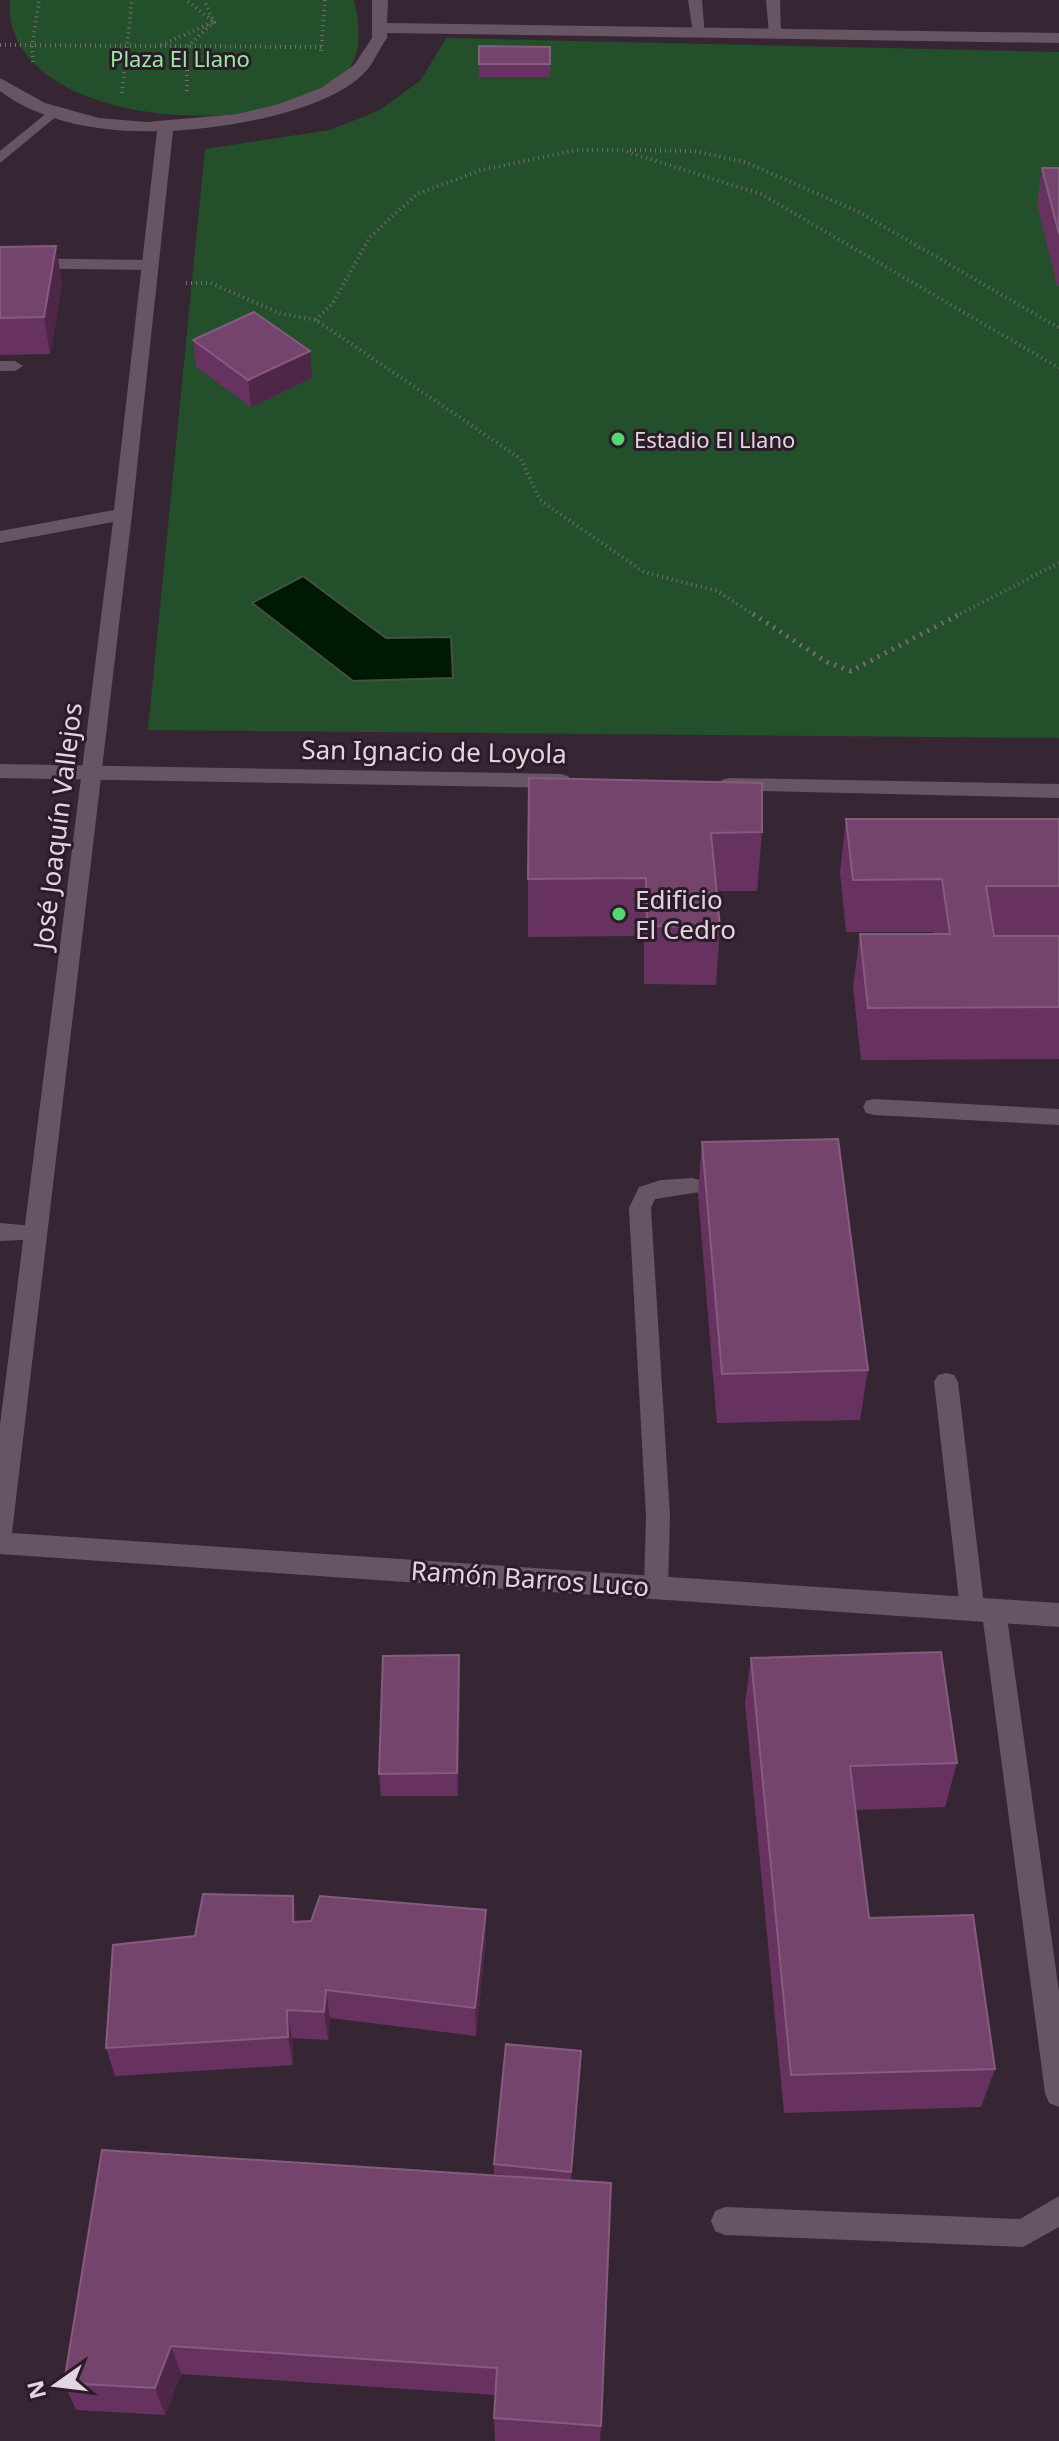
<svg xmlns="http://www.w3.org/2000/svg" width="1059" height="2441" viewBox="0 0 1059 2441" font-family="'Noto Sans',sans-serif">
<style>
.green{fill:#234f2a}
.water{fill:#001902;stroke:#445244;stroke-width:2}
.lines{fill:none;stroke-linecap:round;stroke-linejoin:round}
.path-far1{stroke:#786a76;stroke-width:4;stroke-dasharray:1 4;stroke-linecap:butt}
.path{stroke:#786a76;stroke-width:5;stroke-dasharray:2 6;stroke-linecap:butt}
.lane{fill:#685564;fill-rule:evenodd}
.street{fill:#685564;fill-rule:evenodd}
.secondary{fill:#685564;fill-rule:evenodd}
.wall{fill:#673260}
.shaded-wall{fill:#4e2648}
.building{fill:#74446d;stroke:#855b7f;stroke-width:2}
.poi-dot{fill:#57d570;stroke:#2c1c29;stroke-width:3}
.labels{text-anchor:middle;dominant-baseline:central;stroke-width:6;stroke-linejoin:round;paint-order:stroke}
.far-park-label{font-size:22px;fill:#95eca1;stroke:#2c1c29}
.far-poi-label{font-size:22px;fill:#e1d6df;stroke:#2c1c29;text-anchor:start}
.street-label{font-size:26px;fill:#e1d6df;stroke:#2c1c29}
.poi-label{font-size:26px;fill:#e1d6df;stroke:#2c1c29;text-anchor:start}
</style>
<rect width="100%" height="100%" fill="#362633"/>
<path class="green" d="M10,0H354C358,17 362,43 354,60C312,146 0,137 10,0Z
M446,38L1059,52V738L148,730L205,149L330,130L380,110L421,80Z"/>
<path class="water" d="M303,576L386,638L451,637L453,678L353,681L252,603Z"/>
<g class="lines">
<path class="path-far1" d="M0,45L323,47
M161,45L214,22L186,0
M321,51L325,0
M33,62L32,47L39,0
M187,91V47L214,22L204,0
M122,93L132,0
M630,150L694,151L745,162L859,212L1059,328
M186,283H211L279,313L316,320L521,459L540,500L644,572L717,591L756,616
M316,320L333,303L370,237L417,194L481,170L577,150H621L761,194L1059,368
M956,616L1059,563"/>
<path class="path" d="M753,614L827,662L851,671L960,614"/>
<path class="lane" d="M688,0H702L705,36H695L693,33Z
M766,0H780L781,37H771L769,34Z
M53,108L60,112L58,115L0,163V151Z
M0,258L150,260L158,265L150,270L0,268Z
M0,361H15L23,366L15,371H0Z
M874,1099L1059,1109V1125L874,1115L866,1113L863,1107L866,1101Z
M692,1178L700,1180L703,1186L700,1192L655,1199L651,1208L670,1516L668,1587L665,1594L656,1598L647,1594L644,1587L646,1516L629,1208L639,1187L661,1180Z
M0,1223L44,1227L47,1233L44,1239L0,1241Z
M946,1373L954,1375L958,1382L984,1605L994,1599L1003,1602L1006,1610L1059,1992V2107L1049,2103L1045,2093L982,1613L972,1620L963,1617L960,1609L934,1382L938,1375Z
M1059,2196V2227L1023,2247L725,2235L715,2231L711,2221L715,2211L725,2207L1020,2219Z"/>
<path class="street" d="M372,0H388L387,23L1059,33V43L387,33V38C380,48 375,60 367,70C330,112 226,128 173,131L132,514L12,1533L1059,1603V1627L0,1554V1425L113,522L0,543V531L114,510L157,131C105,133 42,123 0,91V78L45,103L99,118L147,122L237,114L279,104L321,88L354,65L372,38Z"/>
<path class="secondary" d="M0,764L561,774L568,776L571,781L568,786L561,788L0,778Z
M729,778L1059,784V798L722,790L719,785L722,780Z"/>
</g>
<path class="wall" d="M479,46L550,47V77H479Z
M1042,168H1059V286H1057L1037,204Z
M0,247L62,283L50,354L0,355Z
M193,340L312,378L251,407L196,367Z
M762,783V832L757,891H717L720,927L716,985L644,984V936L528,937V879Z
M846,819H1059V1059L861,1060L853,987L860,934H934L933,932H846L840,872Z
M702,1142L868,1370L860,1420L717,1423L698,1194Z
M459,1655L460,1679L458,1796H381L379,1774Z
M751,1658L957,1763L945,1807L856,1810L869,1918L995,2069L981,2107L784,2113L745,1703Z
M297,1922L486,1940L476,2036L330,2018L328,2040L292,2038L293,2065L115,2076L106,2048L195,1936Z
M581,2061L571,2181L601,2426L600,2441H495L494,2418L496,2395L181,2374L165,2415L76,2410L64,2383L545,2179L494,2174V2164Z"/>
<path class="shaded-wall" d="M56,246L62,283L50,354L44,317Z
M310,351L312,378L251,407L248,380Z
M459,1655L460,1679L458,1796L457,1773Z
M293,1896L298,1926L293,1922Z
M486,1910V1940L476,2036L475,2008Z
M326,1990L330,2018L328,2040L324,2012Z
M287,2010L292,2038L293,2065L288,2037Z
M171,2346L181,2374L165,2415L155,2388Z"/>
<path class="building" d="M479,46L550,47V64H479Z
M1042,168H1059V234Z
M56,246L44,317L0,318V247Z
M254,312L310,351L248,380L193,340Z
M529,778L762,783V832L711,833L720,927L647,926L646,878L528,879Z
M846,819H1059V886H986L994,936H1059V1007L868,1008L860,934H950L942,879L853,880Z
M838,1139L868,1370L722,1374L702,1142Z
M941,1652L957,1763L850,1766L869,1918L973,1915L995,2069L791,2075L751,1658Z
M459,1655L457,1773L379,1774L383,1656Z
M203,1894L293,1896V1922L311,1921L320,1896L486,1910L475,2008L326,1990L324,2012L287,2010L288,2037L106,2048L113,1945L195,1936Z
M506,2044L581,2051L571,2172L494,2164Z
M102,2150L611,2183L601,2426L494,2418L497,2368L171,2346L155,2388L64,2383Z"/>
<g class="poi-dot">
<circle cx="618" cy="439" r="8"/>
<circle cx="619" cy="914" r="8"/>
</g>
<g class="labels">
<g class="far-park-label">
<text x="180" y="58">Plaza El Llano</text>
</g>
<g class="far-poi-label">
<text x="634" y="439">Estadio El Llano</text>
</g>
<g class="street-label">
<text transform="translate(434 751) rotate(1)">San Ignacio de Loyola</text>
<text transform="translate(57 826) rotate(-83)">José Joaquín Vallejos</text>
<text transform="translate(530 1578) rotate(4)">Ramón Barros Luco</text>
</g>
<g class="poi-label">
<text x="635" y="899">Edificio<tspan x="635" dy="30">El Cedro</tspan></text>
</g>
</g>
<g transform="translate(56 2385) rotate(256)" stroke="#2c1c29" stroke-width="6" paint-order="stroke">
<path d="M0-6L14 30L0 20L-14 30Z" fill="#e1d6df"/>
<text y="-12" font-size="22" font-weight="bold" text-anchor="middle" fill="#e1d6df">N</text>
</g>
</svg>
